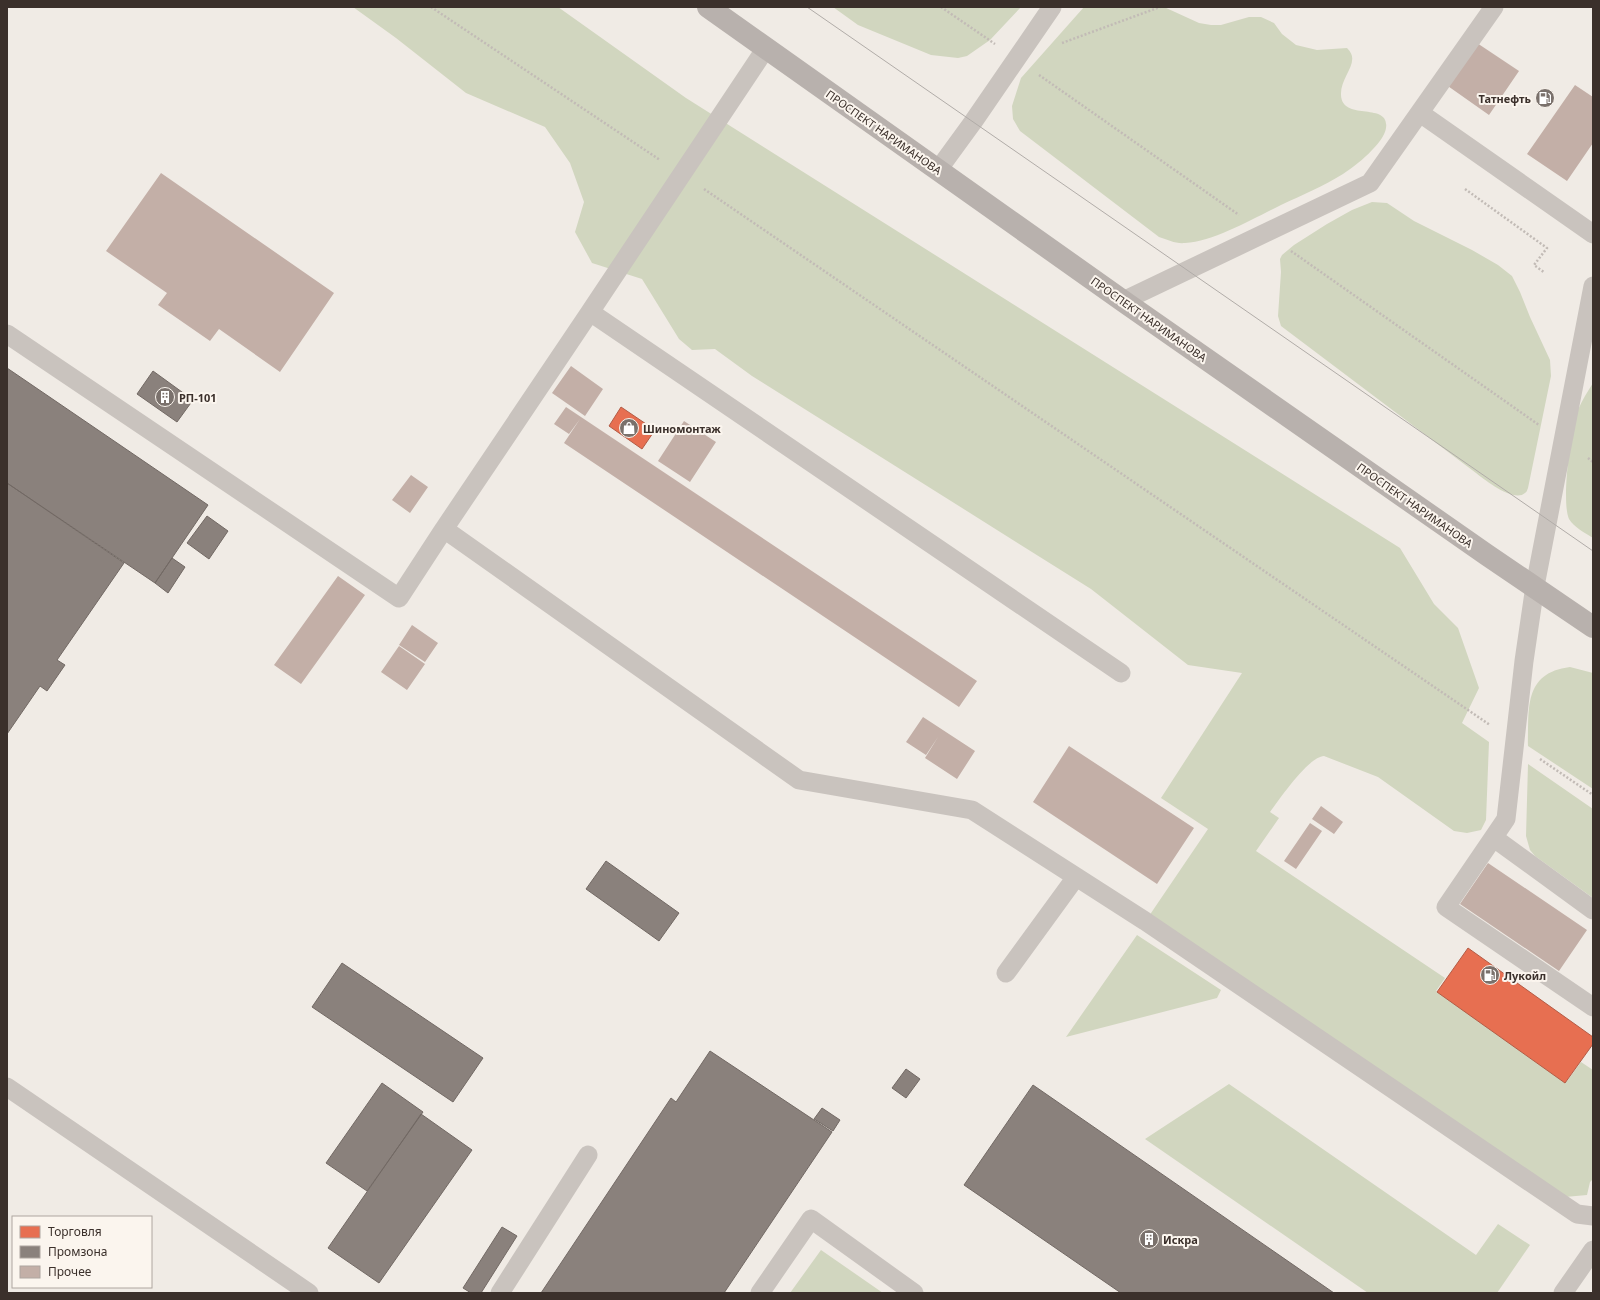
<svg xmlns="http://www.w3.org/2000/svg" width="1600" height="1300" viewBox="0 0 1600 1300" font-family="'Noto Sans',sans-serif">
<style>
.green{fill:#d1d6bf}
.shops{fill:#e76f51;stroke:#b35c46}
.industry{fill:#8a817c;stroke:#726964}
.building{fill:#c3afa7}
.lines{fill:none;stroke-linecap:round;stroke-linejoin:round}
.path{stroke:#c2bbb6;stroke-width:2.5;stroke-dasharray:2 2;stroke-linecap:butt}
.service{stroke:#c9c3be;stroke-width:19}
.primary{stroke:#b8b1ad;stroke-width:22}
.tram{stroke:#b1aca8;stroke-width:1}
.labels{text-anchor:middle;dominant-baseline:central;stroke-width:4;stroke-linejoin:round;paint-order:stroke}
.poi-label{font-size:11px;font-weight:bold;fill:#3b302b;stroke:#fbf5ee;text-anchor:start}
.street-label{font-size:11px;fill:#3b302b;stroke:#fbf5ee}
</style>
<rect width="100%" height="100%" fill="#f0ebe5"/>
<path class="green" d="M353,7H558L686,98L1400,548L1434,604L1458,628L1479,688L1462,723L1489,742L1486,820L1481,830L1467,833L1454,831L1378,777L1324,756C1308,757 1279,800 1270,812L1279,818L1256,851L1445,978L1436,991L1567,1081L1581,1062L1593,1070V1179L1590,1182L1587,1195L1565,1197L1149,916L1208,829L1161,798L1242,673L1188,665L1091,589L752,376L715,349L692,350L679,339L642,279L592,263L575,232L584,202L570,163L545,127L466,93L396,38Z
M833,7H1021L990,40L967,56L958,58L931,55L858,25Z
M1084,7H1164L1199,23L1211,25H1221L1249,17H1261L1274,23L1282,34L1296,45L1317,50L1347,48C1362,62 1340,76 1341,95C1342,122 1390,101 1386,128C1384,143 1356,166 1343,174C1324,186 1302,195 1281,205C1254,218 1215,241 1185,243C1176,244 1168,240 1159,237L1020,131L1013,119L1012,106L1021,78Z
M1372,202L1387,203L1414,221L1472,250L1498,265L1512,276L1520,292L1530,317L1550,360L1551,376L1528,488C1527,490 1527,492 1525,493C1514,503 1485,480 1476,473L1281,326L1278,316L1281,272L1280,259L1282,255L1294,245L1327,224L1352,210Z
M1593,383V538C1585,533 1574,527 1569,519C1561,501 1571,429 1578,410C1582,400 1588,391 1593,383Z
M1570,667L1593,673V789L1528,746C1529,709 1523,673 1570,667Z
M1528,764L1593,809V898L1535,856L1530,850L1526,836Z
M1137,935L1221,990L1217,998L1066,1037Z
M1229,1084L1476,1255L1498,1224L1530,1245L1497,1293H1368L1145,1139Z
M821,1250L883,1293H790Z"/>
<path class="shops" d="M621,407L655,430L642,449L609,426Z
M1468,948L1593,1037V1044L1565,1083L1437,992Z"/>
<path class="industry" d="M7,368L208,505L155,583L7,483Z
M153,371L193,400L177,422L137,394Z
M7,483L124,563L57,660L65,665L47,691L40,686L7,734Z
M207,516L228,531L209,559L187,543Z
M172,558L185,567L168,593L155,583Z
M606,861L679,913L659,941L586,889Z
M342,963L483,1058L453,1102L312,1007Z
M710,1051L832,1132L724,1293H541L671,1098L676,1102Z
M906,1069L920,1079L906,1098L892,1088Z
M382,1083L423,1112L367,1191L326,1163Z
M1033,1085L1334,1293H1121L964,1185Z
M822,1108L840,1120L833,1131L814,1119Z
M421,1114L472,1150L379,1283L328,1248Z
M502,1227L517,1236L481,1293H471L463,1288Z"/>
<path class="building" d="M1474,41L1519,71L1489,115L1445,84Z
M1575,85L1593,97V143L1567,181L1527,154Z
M161,173L334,293L280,372L219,329L210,341L158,305L167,293L106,251Z
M571,366L603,389L585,416L552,393Z
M566,407L977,681L959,707L564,443L580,419L569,434L554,424Z
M684,421L716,442L690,482L658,461Z
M411,475L428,487L410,513L392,500Z
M338,576L365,595L301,684L274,665Z
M412,625L438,643L425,662L399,645Z
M399,646L425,664L407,690L381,672Z
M923,717L975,751L957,779L925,758L938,737L926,755L906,742Z
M1069,746L1194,828L1157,884L1033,802Z
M1321,806L1343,822L1334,834L1312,819Z
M1310,823L1322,831L1296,869L1284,861Z
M1488,863L1587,930L1559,971L1460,904Z"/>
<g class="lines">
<path class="path" d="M431,7L660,160
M941,7L995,44
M1062,43L1160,7
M1039,75L1239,215
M704,189L1490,725
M1465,189L1547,248L1534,265L1545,273
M1291,251L1539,425
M1588,458L1593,462
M1540,759L1593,795"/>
<path class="service" d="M766,48L590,312L1121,673
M1420,113L1593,234
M938,170L973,122L1052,7
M1593,286L1535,586L1524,661L1506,819L1446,907L1593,1007
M1123,301L1370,183L1494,7
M590,312L444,529L799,780L972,810L1145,921L1577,1214L1593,1216
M7,334L399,598L444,529
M1494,838L1593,910
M1006,973L1076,877
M7,1087L309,1293
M500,1293L588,1155
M760,1293L811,1219L914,1293
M1563,1293L1593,1250"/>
<path class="primary" d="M708,7L1123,301L1487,555L1593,627"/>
<path class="tram" d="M807,7L1593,551"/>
</g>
<defs>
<g id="fuel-disc" transform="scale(1)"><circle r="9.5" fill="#7a716c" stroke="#fbf5ee"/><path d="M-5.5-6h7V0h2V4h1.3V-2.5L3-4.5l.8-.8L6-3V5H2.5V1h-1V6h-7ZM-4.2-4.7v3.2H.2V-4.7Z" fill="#fff"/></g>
<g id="building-disc" transform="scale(1)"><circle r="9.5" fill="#7a716c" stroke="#fbf5ee"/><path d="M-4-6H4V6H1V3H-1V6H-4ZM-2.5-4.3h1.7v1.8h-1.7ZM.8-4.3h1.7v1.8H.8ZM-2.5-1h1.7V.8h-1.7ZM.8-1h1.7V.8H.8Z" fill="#fff"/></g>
<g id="shop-disc" transform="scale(1)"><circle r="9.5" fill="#7a716c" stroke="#fbf5ee"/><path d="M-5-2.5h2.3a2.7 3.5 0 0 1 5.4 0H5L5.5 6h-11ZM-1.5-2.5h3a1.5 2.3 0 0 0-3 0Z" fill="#fff"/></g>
</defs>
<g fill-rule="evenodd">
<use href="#fuel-disc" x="1545" y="98"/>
<use href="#building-disc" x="165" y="397"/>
<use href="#shop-disc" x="629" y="428"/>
<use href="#fuel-disc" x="1490" y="975"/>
<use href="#building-disc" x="1149" y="1239"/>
</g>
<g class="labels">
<g class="poi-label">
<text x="1531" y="98" text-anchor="end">Татнефть</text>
<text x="179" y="397">РП-101</text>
<text x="643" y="428">Шиномонтаж</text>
<text x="1504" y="975">Лукойл</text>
<text x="1163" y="1239">Искра</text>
</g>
<g class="street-label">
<text transform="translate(884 132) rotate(35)">ПРОСПЕКТ НАРИМАНОВА</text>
<text transform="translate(1149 319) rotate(35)">ПРОСПЕКТ НАРИМАНОВА</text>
<text transform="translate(1415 505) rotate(35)">ПРОСПЕКТ НАРИМАНОВА</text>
</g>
</g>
<rect width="1600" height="1300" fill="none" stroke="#3b302b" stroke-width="16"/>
<rect x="12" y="1216" width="140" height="72" fill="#fbf5ee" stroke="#aea6a0"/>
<rect x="20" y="1226" width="20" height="12" fill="#e76f51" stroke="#aea6a0"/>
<text x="48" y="1236" font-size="12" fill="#3b302b">Торговля</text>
<rect x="20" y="1246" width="20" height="12" fill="#8a817c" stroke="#aea6a0"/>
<text x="48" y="1256" font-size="12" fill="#3b302b">Промзона</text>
<rect x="20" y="1266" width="20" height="12" fill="#c3afa7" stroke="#aea6a0"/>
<text x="48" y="1276" font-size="12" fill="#3b302b">Прочее</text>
</svg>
